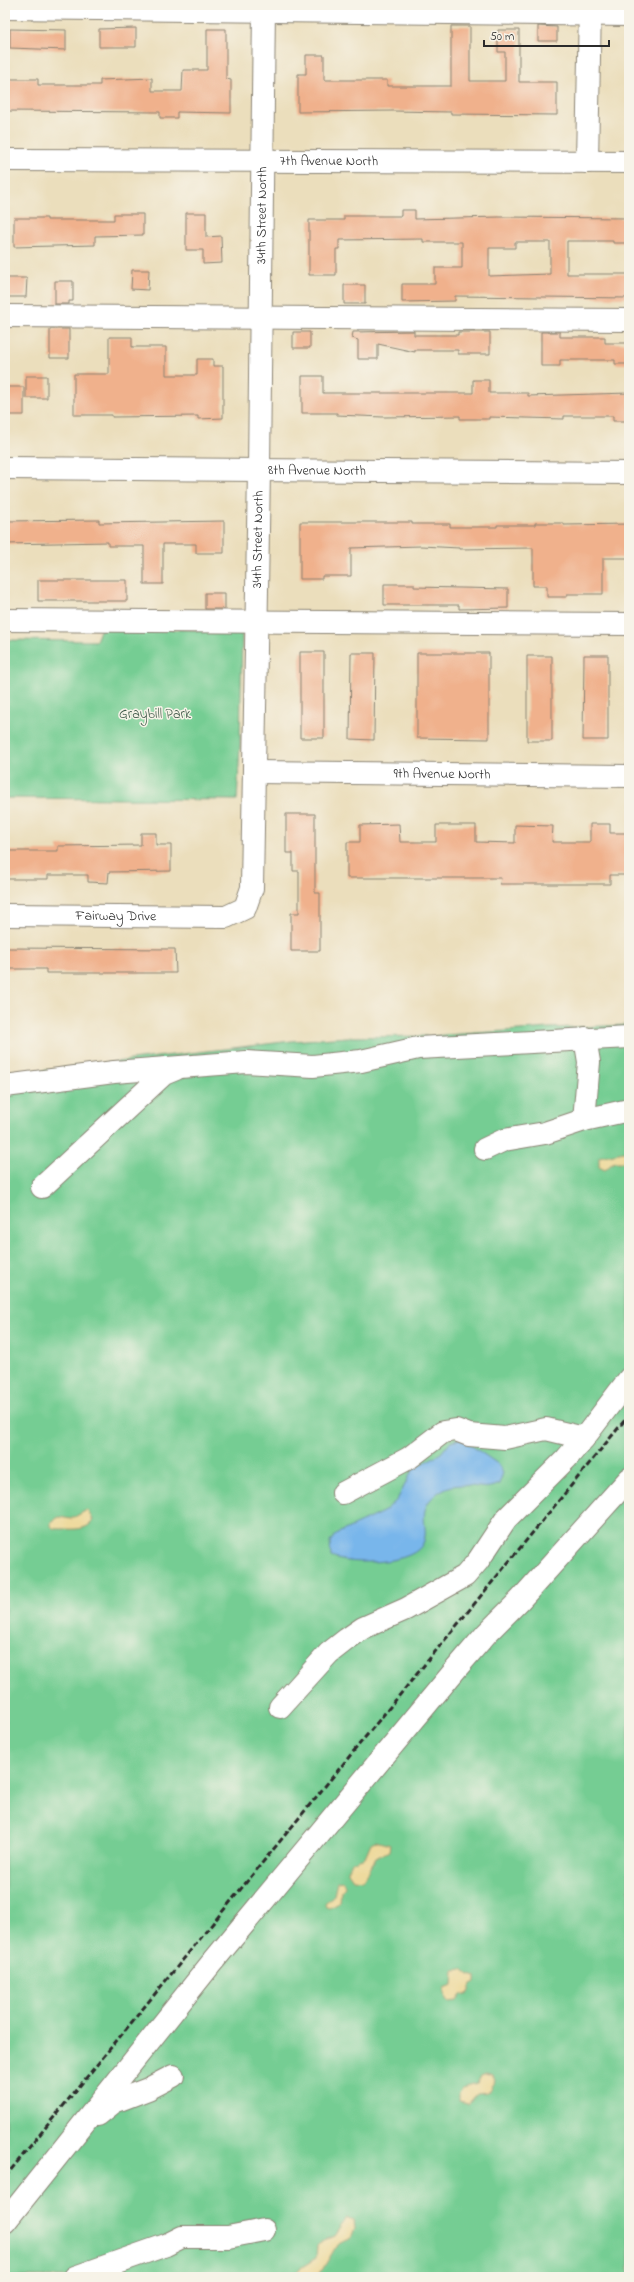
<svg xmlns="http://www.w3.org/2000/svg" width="634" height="2282" viewBox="0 0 634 2282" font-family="'Indie Flower',sans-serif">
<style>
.green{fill:#75cd93;stroke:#507c5f}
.sand{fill:#eeda9e;stroke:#8c8264}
.water{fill:#78b6eb;stroke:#52708b}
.building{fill:#f0b18c;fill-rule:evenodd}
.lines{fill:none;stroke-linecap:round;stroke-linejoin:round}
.minor-casing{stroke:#8b8474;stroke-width:24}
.minor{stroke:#fff;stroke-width:22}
.rail{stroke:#2b2b2b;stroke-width:3;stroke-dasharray:6 3;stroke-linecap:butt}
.labels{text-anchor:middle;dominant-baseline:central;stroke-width:3;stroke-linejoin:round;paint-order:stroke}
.street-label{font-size:14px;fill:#2b2b2b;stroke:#f7f3e8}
.park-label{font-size:14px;fill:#415c4a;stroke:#f7f3e8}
</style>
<rect width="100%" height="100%" fill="#f7f3e8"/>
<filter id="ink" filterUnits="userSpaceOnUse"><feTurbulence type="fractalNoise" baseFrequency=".025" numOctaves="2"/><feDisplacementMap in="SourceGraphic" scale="8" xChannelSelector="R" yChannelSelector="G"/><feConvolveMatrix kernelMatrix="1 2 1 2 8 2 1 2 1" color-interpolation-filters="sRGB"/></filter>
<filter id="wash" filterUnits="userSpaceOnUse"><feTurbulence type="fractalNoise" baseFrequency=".012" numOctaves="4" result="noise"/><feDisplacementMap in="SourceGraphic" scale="16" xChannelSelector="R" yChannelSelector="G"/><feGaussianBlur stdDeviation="0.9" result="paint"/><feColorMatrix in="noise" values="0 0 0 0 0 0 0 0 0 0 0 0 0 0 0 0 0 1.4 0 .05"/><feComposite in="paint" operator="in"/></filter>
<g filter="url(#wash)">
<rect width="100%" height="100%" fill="#ebdebc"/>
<path class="green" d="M101,628L242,631L240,746L237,800L5,798V640L96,641Z
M629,1025V2277H5V1075L292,1041L348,1037L431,1036L550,1028Z"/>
<path class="sand" d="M624,1152L629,1153V1162H614L605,1170L599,1167V1157Z
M87,1510L93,1520C87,1533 66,1528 54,1529L51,1526V1522L59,1517L71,1519Z
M375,1841L390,1845L389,1851L376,1858L362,1880L353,1879L348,1872C348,1861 357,1860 365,1857L371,1843Z
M343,1881L345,1887L341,1891L340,1902L329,1908L326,1907L325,1903L334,1895L337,1882Z
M462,1969L469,1975L476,1977V1983L472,1985L469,1993L461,1995L457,2001L449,2002L444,1994V1988L453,1985L454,1970Z
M486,2074L493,2076L495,2081L488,2093L477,2094L468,2104L459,2102V2092L463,2088L477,2084L481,2076Z
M347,2218L354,2221L355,2229L351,2237L337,2245L318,2277H294L299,2269L316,2258L317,2246L322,2241L334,2236Z"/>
<path class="water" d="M460,1438L498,1464L503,1473L499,1484C480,1495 460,1474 435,1495C416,1512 429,1525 424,1541C417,1566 349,1565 331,1557L330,1542L336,1534L383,1512L397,1500L413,1469L441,1453L449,1443Z"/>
<g id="blocks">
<path class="building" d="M451,26H470V81H505V52H498V30H519V82H557V115L451,114V112L393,111L298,112V74H306V55H324V80H387V86H451Z
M538,26L557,27V41H538Z
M136,28V47H99V29Z
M10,29L66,30V50L10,48Z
M207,29H226V79L231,80V113L177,112V118H160V112L5,111V79H38V85H100V80L152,78V91H182L183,70H207Z
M401,210H415V219L499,217L629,218V243H613V241H567V274H629V298L455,296V301L402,302V284H435V268H462V242H423V239L339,240V249H336V275H309V220H344V216H401ZM515,242H550V274L489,276V248H515Z
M186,213H206V237L221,236L222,263L203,264V250H186Z
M114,214H143V235L95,236V245L14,247V218H47V220H114Z
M132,270H149L148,290L131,289Z
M5,278H27L26,297H5Z
M55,281H73V301H69V304H55Z
M344,285H365V304H344Z
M50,329H69V358H50Z
M414,331V335H458V332H490V354H458V350H415V352L378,344V359H358V340L352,338L353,332Z
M293,332H310V348H293Z
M541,332H560V337H605V343H629V364H615V360H560V366H541Z
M109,337H132V347H166V375H197V359H213V366H223V418L198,419V416L112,417V415H74V374H109Z
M26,376H47V398H26Z
M302,376H323V393H473V380H489V393H528V396L629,393V421H613V416H564V419L489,417V419H460V416L383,417L337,415V413H302Z
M5,387H24V415H5Z
M99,520V523L224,521V553H196V544H163V584H144V546H108V542L5,544V521Z
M300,522H412V524H450V527H497V525H535V523H564V525L629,524V558H603V594H567V597H547V586H533V548L459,549V548L421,546L351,548V576H322V579H300Z
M38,580H127V601H38Z
M384,584H414V587L508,589V608L459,609V605H384Z
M205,593H225V609H205Z
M300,652H324V738H300Z
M351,653H375L374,740L350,739Z
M417,653H489V739L417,738Z
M584,655H608V740H583Z
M527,656H552V741H527Z
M286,814H315V893H320V951H291V913H299V871H293V853H286Z
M399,824L400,842H436V825H476V842L515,843V825L553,826L552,842H590V824H610V833H627L629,875H610V884H500L501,878H347V842H360V825Z
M141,833H156V845H171V871L109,872L108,883L88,882V875H48V879H5V851H58V846L141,845Z
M5,948L175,949L176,973H46V969H5Z"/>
</g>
</g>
<g filter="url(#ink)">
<use href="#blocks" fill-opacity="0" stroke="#8b8474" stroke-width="1"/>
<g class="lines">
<g class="minor-casing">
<g id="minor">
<path d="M5,8L629,15"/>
<path id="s1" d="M5,160L629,162"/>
<path d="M587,162L590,5"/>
<path d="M5,316L629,320"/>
<path id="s2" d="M5,468L629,473"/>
<path d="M5,620L629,624"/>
<path id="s3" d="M254,772L629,776"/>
<path id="s4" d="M5,915L226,917L245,908L252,888L259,470L264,5"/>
<path d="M5,1086L114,1072L246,1062L313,1066L361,1061L418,1048L629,1037"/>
<path d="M584,1120L589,1062L585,1038"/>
<path d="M485,1149L504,1140L545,1133L584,1120L629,1110"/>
<path d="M42,1187L164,1074L176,1069"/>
<path d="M343,1493L409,1458L443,1432L456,1430L469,1435L505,1438L546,1429L584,1438L629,1379"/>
<path d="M280,1707L329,1653L347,1639L363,1628L406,1609L465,1576L478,1561L506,1519L566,1459L584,1438"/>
<path d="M98,2115L114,2102L148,2089L173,2076"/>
<path d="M5,2222L210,1965L456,1669L487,1633L520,1600L629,1479"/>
<path d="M75,2277L166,2245L182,2237H228L264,2230"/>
</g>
</g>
<use href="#minor" class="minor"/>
<path class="rail" d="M5,2177L629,1415"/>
</g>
</g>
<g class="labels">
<g class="street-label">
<text stroke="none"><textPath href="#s1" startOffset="324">7th Avenue North</textPath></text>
<text stroke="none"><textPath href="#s4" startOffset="936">34th Street North</textPath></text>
<text stroke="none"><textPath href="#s2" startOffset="312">8th Avenue North</textPath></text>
<text stroke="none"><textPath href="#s4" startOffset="612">34th Street North</textPath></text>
<text stroke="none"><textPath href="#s3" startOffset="188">9th Avenue North</textPath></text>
<text stroke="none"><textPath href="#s4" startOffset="111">Fairway Drive</textPath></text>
</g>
<g class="park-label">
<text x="155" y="714">Graybill Park</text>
</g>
</g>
<rect width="634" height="2282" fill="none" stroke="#f7f3e8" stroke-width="20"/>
<path d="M484 40v6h125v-6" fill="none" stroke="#2b2b2b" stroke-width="2"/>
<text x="490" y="40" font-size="12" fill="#2b2b2b" stroke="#f7f3e8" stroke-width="3" paint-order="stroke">50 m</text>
</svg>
